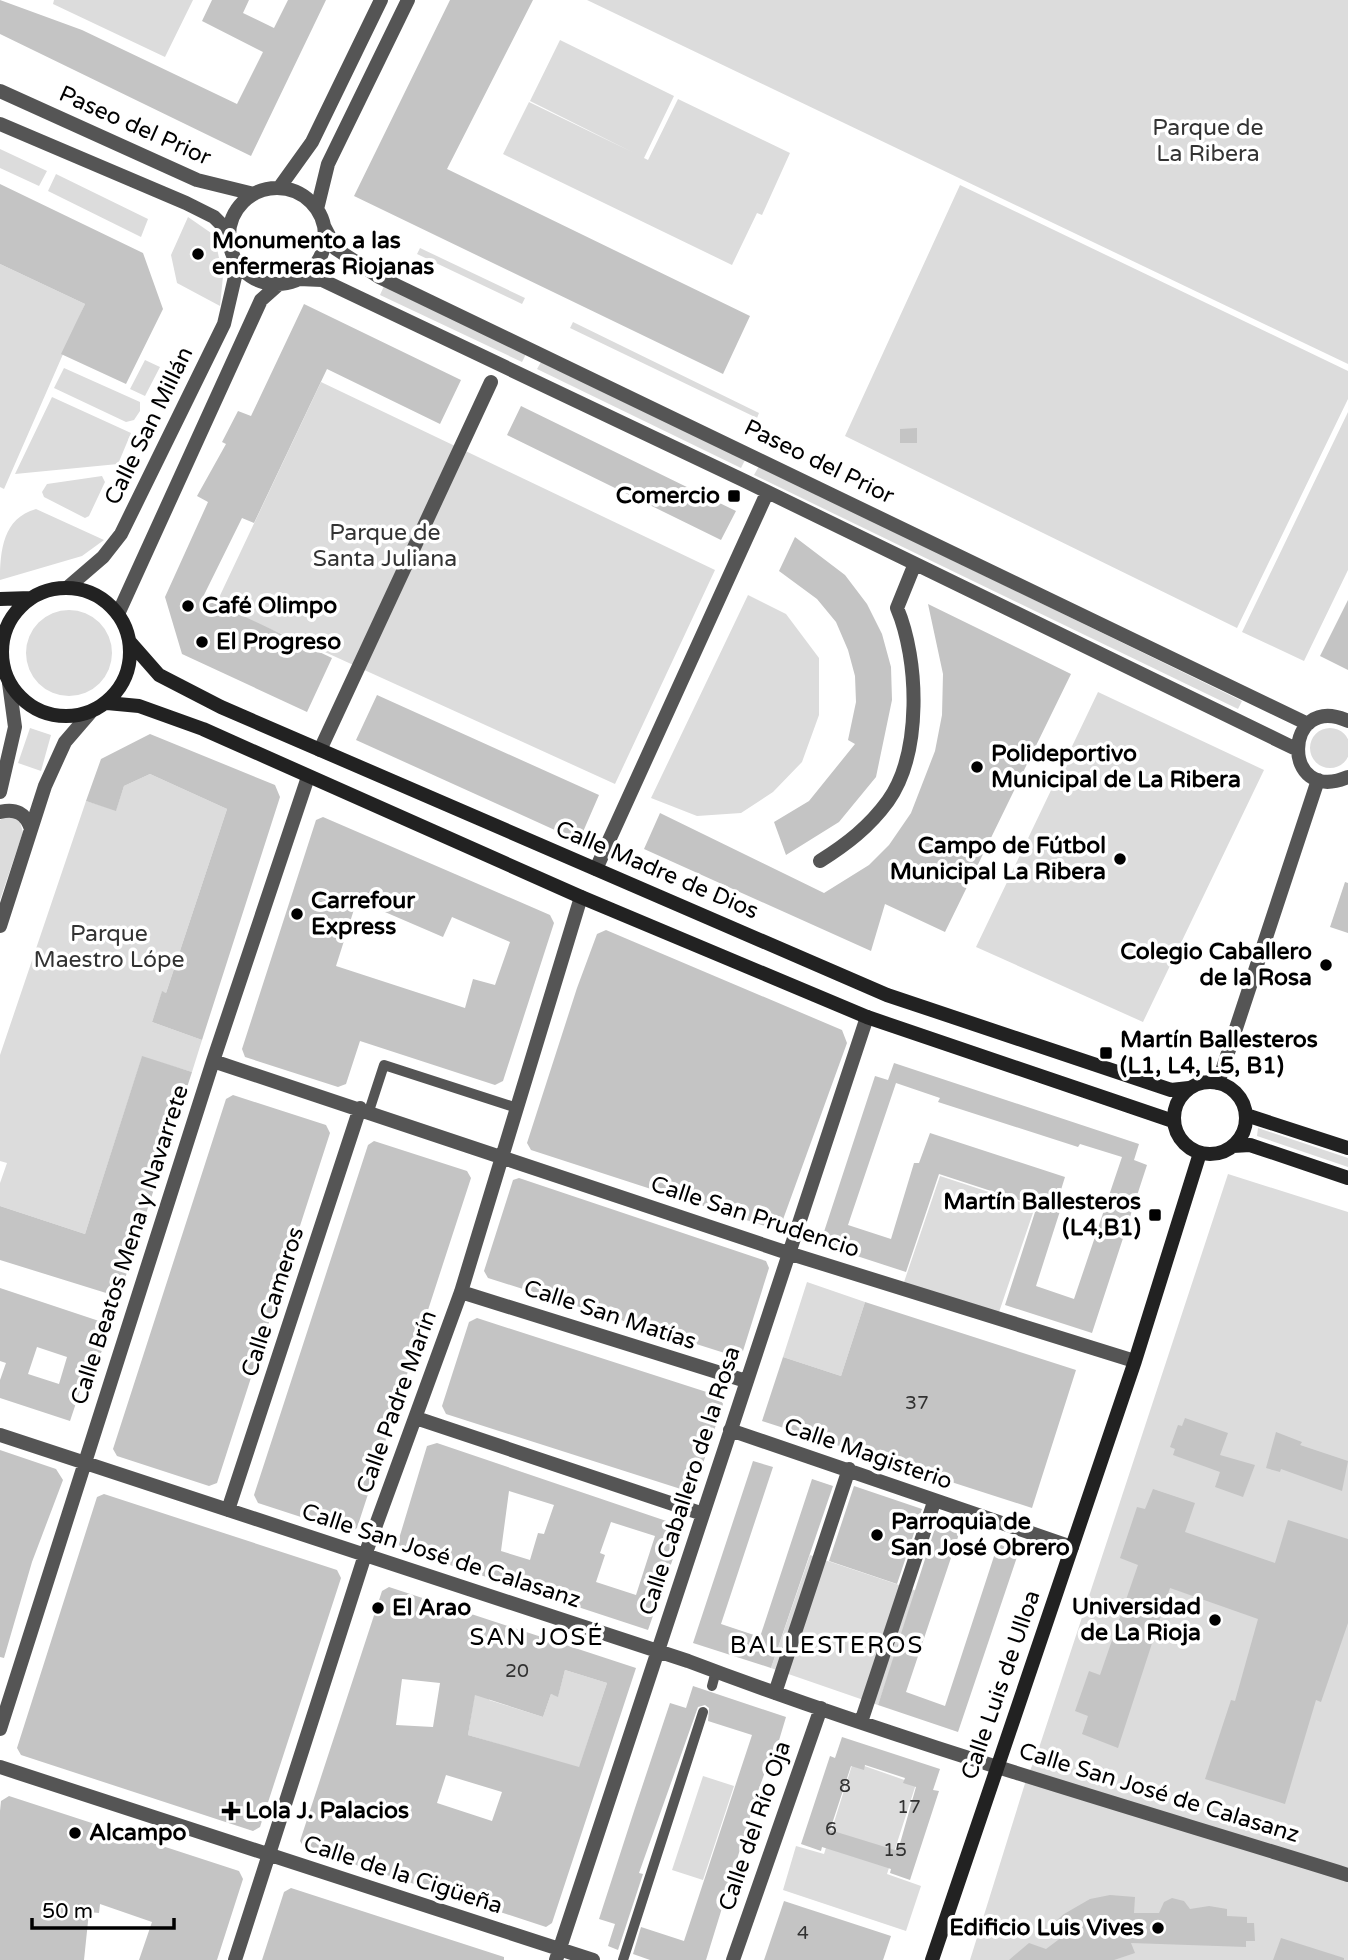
<svg xmlns="http://www.w3.org/2000/svg" width="1348" height="1960" viewBox="0 0 1348 1960" font-family="'Varela Round',sans-serif">
<style>
.green{fill:#dcdcdc}
.building{fill:#c4c4c4;fill-rule:evenodd}
.lines{fill:none;stroke-linecap:round;stroke-linejoin:round}
.lane{stroke:#555;stroke-width:10}
.street{stroke:#555;stroke-width:14}
.secondary{stroke:#222;stroke-width:14}
.poi-dot{fill:#000;stroke:#fff;stroke-width:2.5}
.labels{text-anchor:middle;dominant-baseline:central;stroke-width:7;stroke-linejoin:round;paint-order:stroke}
.number-label{font-size:19px;fill:#313131}
.street-label{font-size:23px;fill:#000;stroke:#fff}
.park-label{font-size:23px;fill:#333;stroke:#fff}
.poi-label{font-size:23px;font-weight:bold;fill:#000;stroke:#fff;text-anchor:start}
.neighbourhood-label{font-size:24px;letter-spacing:2px;fill:#000;stroke:#fff}
</style>
<rect width="100%" height="100%" fill="#fff"/>
<path class="green" d="M54,0H193L165,57L53,4Z
M587,0H1348V364Z
M560,40L674,96L644,158L648,160L678,99L790,153L762,215L757,213L732,265L503,154L529,102L632,152L530,101Z
M0,149L47,171L39,186L0,168Z
M56,174L148,219L141,237L48,191Z
M960,185L1348,371V399L1237,628L845,436Z
M188,217L214,235L223,276L220,306L177,283L171,255Z
M420,248L525,298L522,304L417,254Z
M0,264L85,304L4,489L0,487Z
M384,286L526,354L522,362L380,295Z
M573,322L759,413L757,418L570,328Z
M145,360L160,367L145,396L130,389Z
M541,362L745,460L741,468L537,369Z
M64,368L140,402V411L134,420L126,422L54,388Z
M321,382L715,570L615,784L327,653L215,606Z
M52,397L131,433L118,464L15,474Z
M1348,412V570L1304,661L1242,632Z
M759,466L1242,701L1238,709L754,475Z
M102,476L105,482L89,516L85,518L44,497L42,492L47,484Z
M36,509L104,540L82,556L0,580C0,551 3,518 36,509Z
M748,595L786,614L819,658V715L802,762L773,792L741,813L697,816L651,798Z
M26 653a43 43 0 1 1 86 0a43 43 0 1 1-86 0Z
M1098,692L1264,770L1143,1022L976,947Z
M1310 748a20 20 0 1 1 40 0a20 20 0 1 1-40 0Z
M30,728L51,735L41,771L18,763Z
M150,774L227,809L166,993L162,992L152,1022L202,1040L192,1072L142,1057L85,1234L0,1206V1183L7,1163L0,1161V1055L86,801L116,810L124,786Z
M6,816L19,819L23,832L0,900V820Z
M1258,1128L1348,1158V1167L1257,1136Z
M1228,1174L1348,1212V1960H970L1027,1777L1036,1757Z
M940,1176L1035,1207L997,1318L902,1288Z
M807,1282L865,1302L841,1376L783,1357Z
M810,1555L917,1591L878,1705L771,1668Z
M483,1643L496,1678L489,1700L543,1717L551,1694L558,1696L565,1670L607,1683L579,1768L468,1735Z
M853,1762L916,1784L887,1874L921,1886L906,1931L783,1890L796,1846L824,1854Z
M703,1776L734,1786L703,1880L672,1870Z"/>
<path class="building" d="M0,0L82,30L237,104L263,52L202,21L212,0H249L243,13L274,28L288,0H326L251,156L0,34Z
M450,0H533L447,169L750,316L723,374L354,196Z
M0,184L143,253L163,309L126,384L61,354L85,304L0,264Z
M304,304L461,380L440,424L327,369L254,523L242,518L203,597L332,658L307,712L182,654L165,597L208,502L197,496L226,444L222,442L238,411L251,416Z
M521,406L736,511L721,540L507,435Z
M917,428V443H900V429Z
M795,537L845,575L867,604L882,634L891,667L892,700L876,777L839,822L786,855L774,822L809,801L855,744L848,740L856,702L855,676L848,650L836,622L817,599L779,571Z
M1348,600V670L1320,656Z
M928,604L1071,674L945,932L885,904L871,951L644,849L660,813L824,893L869,865L889,845L911,813L935,751L942,715L943,674Z
M377,695L599,795L579,841L356,740Z
M150,734L275,785L280,797L202,1040L152,1022L162,991L166,993L227,809L150,774L124,786L116,811L86,801L101,759Z
M323,817L550,915L554,923L503,1081L495,1085L360,1041L346,1084L338,1087L245,1057L242,1049L316,820ZM357,900L443,937L452,917L510,942L495,985L473,979L465,1008L336,966Z
M1345,882L1348,883V933L1330,927Z
M606,930L842,1030L847,1043L781,1225L774,1229L531,1150L527,1143L577,988L597,934Z
M142,1056L192,1072L119,1297L0,1260V1206L85,1234Z
M894,1063L1139,1144L1134,1160L1147,1165L1092,1333L1005,1305L1037,1206L939,1174L906,1272L820,1244L875,1076L888,1080ZM896,1083L940,1098L938,1102L1078,1147L1080,1144L1122,1157L1074,1299L1036,1286L1060,1211L1055,1209L1065,1177L930,1133L919,1163H914L891,1239L848,1225Z
M233,1095L326,1125L330,1133L217,1483L209,1486L117,1456L113,1449L226,1099Z
M374,1141L467,1171L471,1178L357,1528L350,1533L258,1503L254,1495L368,1145Z
M519,1178L766,1261L769,1268L743,1351L734,1356L488,1278L484,1271L513,1180Z
M0,1288L111,1325L96,1367L89,1364L70,1421L0,1398V1380L6,1363L0,1361ZM37,1347L67,1357L59,1384L28,1374Z
M865,1302L1076,1370L1032,1508L762,1421L783,1357L841,1376Z
M477,1318L719,1396L723,1404L695,1487L687,1491L446,1414L442,1406L469,1322Z
M1185,1418L1228,1433L1220,1455L1255,1465L1243,1497L1215,1487L1220,1472L1173,1455L1175,1449L1170,1447L1178,1425L1182,1426Z
M1276,1432L1302,1442L1300,1445L1348,1461L1342,1491L1281,1469L1280,1472L1266,1468Z
M437,1443L684,1527L648,1630L401,1549L398,1542L427,1446ZM509,1491L554,1505L544,1534L538,1533L530,1560L501,1551ZM611,1522L655,1536L636,1595L596,1582L605,1555L600,1553Z
M0,1450L56,1469L63,1480L32,1562L4,1658L0,1657Z
M753,1461L773,1467L721,1624L760,1637L812,1479L833,1486L771,1668L693,1643Z
M854,1486L922,1509L897,1584L829,1561Z
M1153,1489L1195,1503L1185,1532L1275,1563L1288,1520L1348,1539V1623L1321,1702L1316,1700L1285,1804L1205,1779L1231,1700L1235,1701L1258,1619L1170,1588L1118,1748L1082,1734L1088,1716L1075,1711L1089,1671L1100,1675L1138,1565L1120,1558L1137,1507L1145,1509Z
M104,1494L337,1570L341,1578L260,1827L253,1831L21,1755L17,1748L97,1497Z
M937,1522L960,1531L906,1692L945,1706L998,1544L1019,1551L958,1732L878,1705Z
M389,1587L636,1668L552,1923L546,1927L304,1848L300,1841L382,1591ZM565,1670L607,1683L579,1767L468,1735L475,1695L543,1717L551,1694L558,1697ZM402,1679L440,1683L433,1727L396,1725ZM446,1775L502,1792L492,1821L437,1803Z
M693,1686L786,1717L774,1757L771,1756L758,1791L706,1960H650L633,1954L641,1927L684,1941L752,1735L708,1721L709,1708L705,1705L698,1707L639,1873L643,1874L618,1950L608,1946L615,1924L599,1919L635,1808L670,1703L686,1708Z
M842,1737L940,1769L933,1790L939,1791L910,1880L890,1873L891,1869L822,1847L821,1851L801,1844L830,1756L835,1758ZM865,1765L905,1778L903,1783L916,1787L899,1847L895,1850L830,1830L851,1766L864,1770Z
M9,1796L239,1871L243,1879L217,1960H139L152,1922L100,1904L99,1913L89,1912L84,1960H0V1811L1,1801Z
M291,1888L504,1957V1960H262L284,1892Z
M1110,1895L1135,1897L1134,1913H1159L1164,1902L1172,1898L1184,1901L1190,1909L1209,1906L1227,1909V1916L1247,1917V1923H1254L1255,1941H1246V1947L1131,1943L1135,1953L1114,1960H1009L1029,1943L1046,1949L1066,1934L1056,1921L1064,1914L1090,1899Z
M784,1901L891,1936L883,1960H764Z
M1281,1938L1344,1958V1960H1273Z"/>
<g class="lines">
<path class="lane" d="M369,1111L384,1065L517,1108
M712,1686L716,1671
M623,1960L703,1712"/>
<path class="street" d="M0,91L197,180L254,194
M0,124L186,203L214,217L229,232
M279,188L312,142L381,0
M229 236a48 48 0 1 1 96 0a48 48 0 1 1-96 0Z
M317,209L328,164L408,0
M324,226L336,249L379,277L1308,724
M299,279L322,280L745,481L1296,749
M67,588L103,557L121,534L224,324L238,264
M118,614L261,300L279,284
M1348,721C1283,691 1280,806 1348,777
M320,750L491,382
M0,792L15,727L9,683
M0,812C15,808 26,813 31,829
M820,861C847,844 869,827 888,801C922,753 919,660 897,608L914,566
M596,869L767,493
M0,926L45,786L65,742L90,713
M213,1061L788,1253L1128,1359
M1218,1083L1318,780
M461,1292L746,1381
M416,1418L703,1514
M730,1430L1072,1547
M0,1435L688,1661C904,1743 1127,1806 1348,1875
M228,1510L360,1108
M775,1693L849,1469
M861,1722L934,1502
M0,1729L213,1061L308,777
M0,1767L593,1960
M235,1960L365,1555L461,1292L581,897
M556,1960L867,1017
M733,1960L821,1708"/>
<path class="secondary" d="M2 652a64 64 0 1 1 128 0a64 64 0 1 1-128 0Z
M0,599L31,598
M130,642L159,675L221,707L887,995L1171,1090L1189,1088
M107,703L139,706L203,729L581,897L867,1017L1173,1121
M1174 1118a36 36 0 1 1 72 0a36 36 0 1 1-72 0Z
M1246,1115L1348,1148
M1233,1146L1250,1145L1348,1178
M932,1960L1135,1361L1200,1153"/>
</g>
<g class="poi-dot">
<circle cx="198" cy="254" r="7"/>
<rect x="727" y="489" width="14" height="14" rx="3.5"/>
<circle cx="188" cy="606" r="7"/>
<circle cx="202" cy="642" r="7"/>
<circle cx="977" cy="767" r="7"/>
<circle cx="1120" cy="859" r="7"/>
<circle cx="297" cy="914" r="7"/>
<circle cx="1326" cy="965" r="7"/>
<rect x="1099" y="1046" width="14" height="14" rx="3.5"/>
<rect x="1148" y="1208" width="14" height="14" rx="3.5"/>
<circle cx="877" cy="1535" r="7"/>
<circle cx="378" cy="1608" r="7"/>
<circle cx="1215" cy="1620" r="7"/>
<path d="M227.5 1800.5h7v7h7v7h-7v7h-7v-7h-7v-7h7z"/>
<circle cx="75" cy="1833" r="7"/>
<circle cx="1158" cy="1928" r="7"/>
</g>
<g class="labels">
<g class="number-label">
<text x="917" y="1403">37</text>
<text x="517" y="1671">20</text>
<text x="845" y="1786">8</text>
<text x="909" y="1807">17</text>
<text x="831" y="1829">6</text>
<text x="895" y="1850">15</text>
<text x="803" y="1933">4</text>
</g>
<g class="street-label">
<text transform="translate(135 126) rotate(24)">Paseo del Prior</text>
<text transform="translate(149 426) rotate(-64)">Calle San Millán</text>
<text transform="translate(819 462) rotate(26)">Paseo del Prior</text>
<text transform="translate(657 870) rotate(23)">Calle Madre de Dios</text>
<text transform="translate(755 1217) rotate(18)">Calle San Prudencio</text>
<text transform="translate(130 1245) rotate(-72)">Calle Beatos Mena y Navarrete</text>
<text transform="translate(273 1302) rotate(-72)">Calle Cameros</text>
<text transform="translate(610 1315) rotate(18)">Calle San Matías</text>
<text transform="translate(397 1402) rotate(-70)">Calle Padre Marín</text>
<text transform="translate(868 1454) rotate(19)">Calle Magisterio</text>
<text transform="translate(690 1481) rotate(-72)">Calle Caballero de la Rosa</text>
<text transform="translate(441 1556) rotate(18)">Calle San José de Calasanz</text>
<text transform="translate(1001 1685) rotate(-71)">Calle Luis de Ulloa</text>
<text transform="translate(1159 1793) rotate(17)">Calle San José de Calasanz</text>
<text transform="translate(755 1826) rotate(-71)">Calle del Río Oja</text>
<text transform="translate(403 1875) rotate(18)">Calle de la Cigüeña</text>
</g>
<g class="park-label">
<text x="1208" y="128">Parque de<tspan x="1208" dy="26">La Ribera</tspan></text>
<text x="385" y="533">Parque de<tspan x="385" dy="26">Santa Juliana</tspan></text>
<text x="109" y="934">Parque<tspan x="109" dy="26">Maestro Lópe</tspan></text>
</g>
<g class="poi-label">
<text x="212" y="241">Monumento a las<tspan x="212" dy="26">enfermeras Riojanas</tspan></text>
<text x="720" y="496" text-anchor="end">Comercio</text>
<text x="202" y="606">Café Olimpo</text>
<text x="216" y="642">El Progreso</text>
<text x="991" y="754">Polideportivo<tspan x="991" dy="26">Municipal de La Ribera</tspan></text>
<text x="1106" y="846" text-anchor="end">Campo de Fútbol<tspan x="1106" dy="26">Municipal La Ribera</tspan></text>
<text x="311" y="901">Carrefour<tspan x="311" dy="26">Express</tspan></text>
<text x="1312" y="952" text-anchor="end">Colegio Caballero<tspan x="1312" dy="26">de la Rosa</tspan></text>
<text x="1120" y="1040">Martín Ballesteros<tspan x="1120" dy="26">(L1, L4, L5, B1)</tspan></text>
<text x="1141" y="1202" text-anchor="end">Martín Ballesteros<tspan x="1141" dy="26">(L4,B1)</tspan></text>
<text x="891" y="1522">Parroquia de<tspan x="891" dy="26">San José Obrero</tspan></text>
<text x="1201" y="1607" text-anchor="end">Universidad<tspan x="1201" dy="26">de La Rioja</tspan></text>
<text x="392" y="1608">El Arao</text>
<text x="245" y="1811">Lola J. Palacios</text>
<text x="89" y="1833">Alcampo</text>
<text x="1144" y="1928" text-anchor="end">Edificio Luis Vives</text>
</g>
<g class="neighbourhood-label">
<text x="537" y="1637">SAN JOSÉ</text>
<text x="827" y="1645">BALLESTEROS</text>
</g>
</g>
<path d="M32 1918v10h142v-10" fill="none" stroke="#000000" stroke-width="3.5"/>
<text x="42" y="1918" font-size="21" fill="#000000" stroke="#ffffff" stroke-width="5" paint-order="stroke">50 m</text>
</svg>
